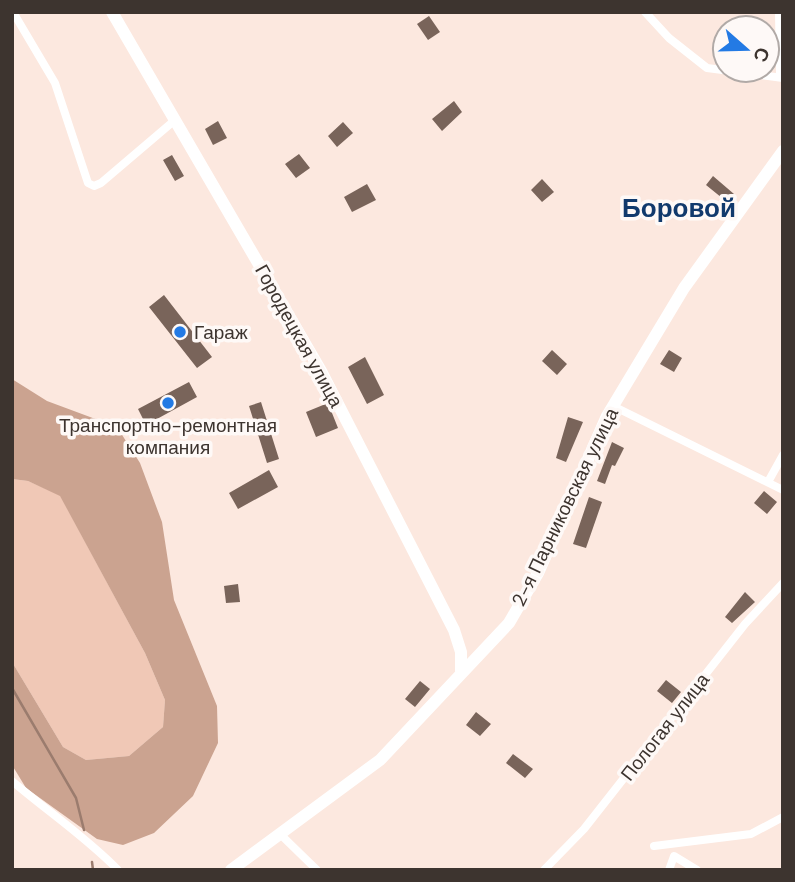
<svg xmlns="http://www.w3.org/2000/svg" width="795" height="882" viewBox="0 0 795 882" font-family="'DM Sans',sans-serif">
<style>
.green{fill:#f0c8b6}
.forest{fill:#cba390}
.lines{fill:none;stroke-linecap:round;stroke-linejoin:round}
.stream{stroke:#9b7c6e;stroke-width:2.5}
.building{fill:#79645a}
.street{stroke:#fff;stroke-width:8}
.secondary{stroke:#fff;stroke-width:12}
.poi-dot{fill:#237ae4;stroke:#fef9f7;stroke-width:2.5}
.labels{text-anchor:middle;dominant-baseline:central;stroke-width:7;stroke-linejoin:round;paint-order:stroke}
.poi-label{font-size:19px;fill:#3d342f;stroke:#fef9f7;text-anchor:start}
.street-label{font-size:19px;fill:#3d342f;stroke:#fef9f7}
.district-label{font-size:26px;font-weight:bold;fill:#113a6d;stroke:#fef9f7}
</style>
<rect width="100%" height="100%" fill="#fce8df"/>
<path class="green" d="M12,479L28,481L60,495L145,653L165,700L163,727L129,756L86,760L63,747L12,662Z"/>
<path class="forest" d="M12,379L47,401L117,427L140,463L162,522L174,600L217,706L218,743L193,796L154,833L123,845L97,839L26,788L12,765V662L63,747L86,760L129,756L163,727L165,700L145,653L60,496L28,481L12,479Z"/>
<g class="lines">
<path class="stream" d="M12,688L76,798L84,830
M92,862L93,870"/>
</g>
<path class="building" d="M429,16L440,32L428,40L417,24Z
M454,101L462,112L442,131L432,119Z
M218,121L227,138L213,145L205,129Z
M343,122L353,133L337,147L328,136Z
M299,154L310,168L296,178L285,164Z
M172,155L184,176L175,181L163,160Z
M713,176L734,194L727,202L706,185Z
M542,179L554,192L542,202L531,190Z
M367,184L376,200L352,212L344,197Z
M164,295L212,357L197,368L149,307Z
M552,350L567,364L557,375L542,361Z
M669,350L682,358L674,372L660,364Z
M365,357L384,395L367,404L348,367Z
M189,382L197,397L146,425L138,409Z
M261,402L279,459L267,463L249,406Z
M328,403L338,428L316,437L306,412Z
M568,417L583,422L566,462L556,458Z
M612,442L624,448L615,466L612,465L605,484L597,481Z
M269,470L278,487L238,509L229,493Z
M764,491L777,502L767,514L754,503Z
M589,497L602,502L586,548L573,544Z
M238,584L240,602L226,603L224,586Z
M745,592L755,602L732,623L725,617Z
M666,680L681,692L672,703L657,691Z
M420,681L430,689L415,707L405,699Z
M476,712L491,724L480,736L466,725Z
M513,754L533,769L525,778L506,763Z"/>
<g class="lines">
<path class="street" d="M13,12L55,83L88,183L94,186L101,183L175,120
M645,12L669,38L707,68L783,78
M779,12L780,75
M613,406L783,490
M768,482L783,455
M12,781C47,811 86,837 118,870
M280,834L317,870
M654,846L751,834L783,817
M544,870L584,829L745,624L783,583
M669,870L674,856L697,870"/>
<path class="secondary" d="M112,12L321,371L454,630L461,652V671
M231,870L380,760L509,623L538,573L607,416L684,288L783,151"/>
</g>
<g class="poi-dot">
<circle cx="180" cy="332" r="7"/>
<circle cx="168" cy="403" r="7"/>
</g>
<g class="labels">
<g class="poi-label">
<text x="194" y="332">Гараж</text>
<text x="168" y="425" text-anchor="middle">Транспортно-ремонтная<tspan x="168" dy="22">компания</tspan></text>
</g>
<g class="street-label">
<text transform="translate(299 336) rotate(61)">Городецкая улица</text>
<text transform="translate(565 507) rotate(-64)">2-я Парниковская улица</text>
<text transform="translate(665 727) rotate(-52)">Пологая улица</text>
</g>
<g class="district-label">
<text x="679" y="208">Боровой</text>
</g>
</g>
<rect width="795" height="882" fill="none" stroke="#3d342f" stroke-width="28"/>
<g transform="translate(746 49) rotate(110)"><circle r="33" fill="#fef9f7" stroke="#b1aaa7" stroke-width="2"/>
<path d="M0-5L12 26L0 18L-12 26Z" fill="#237ae4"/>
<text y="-10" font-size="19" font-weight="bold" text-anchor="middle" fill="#3d342f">С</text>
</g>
</svg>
